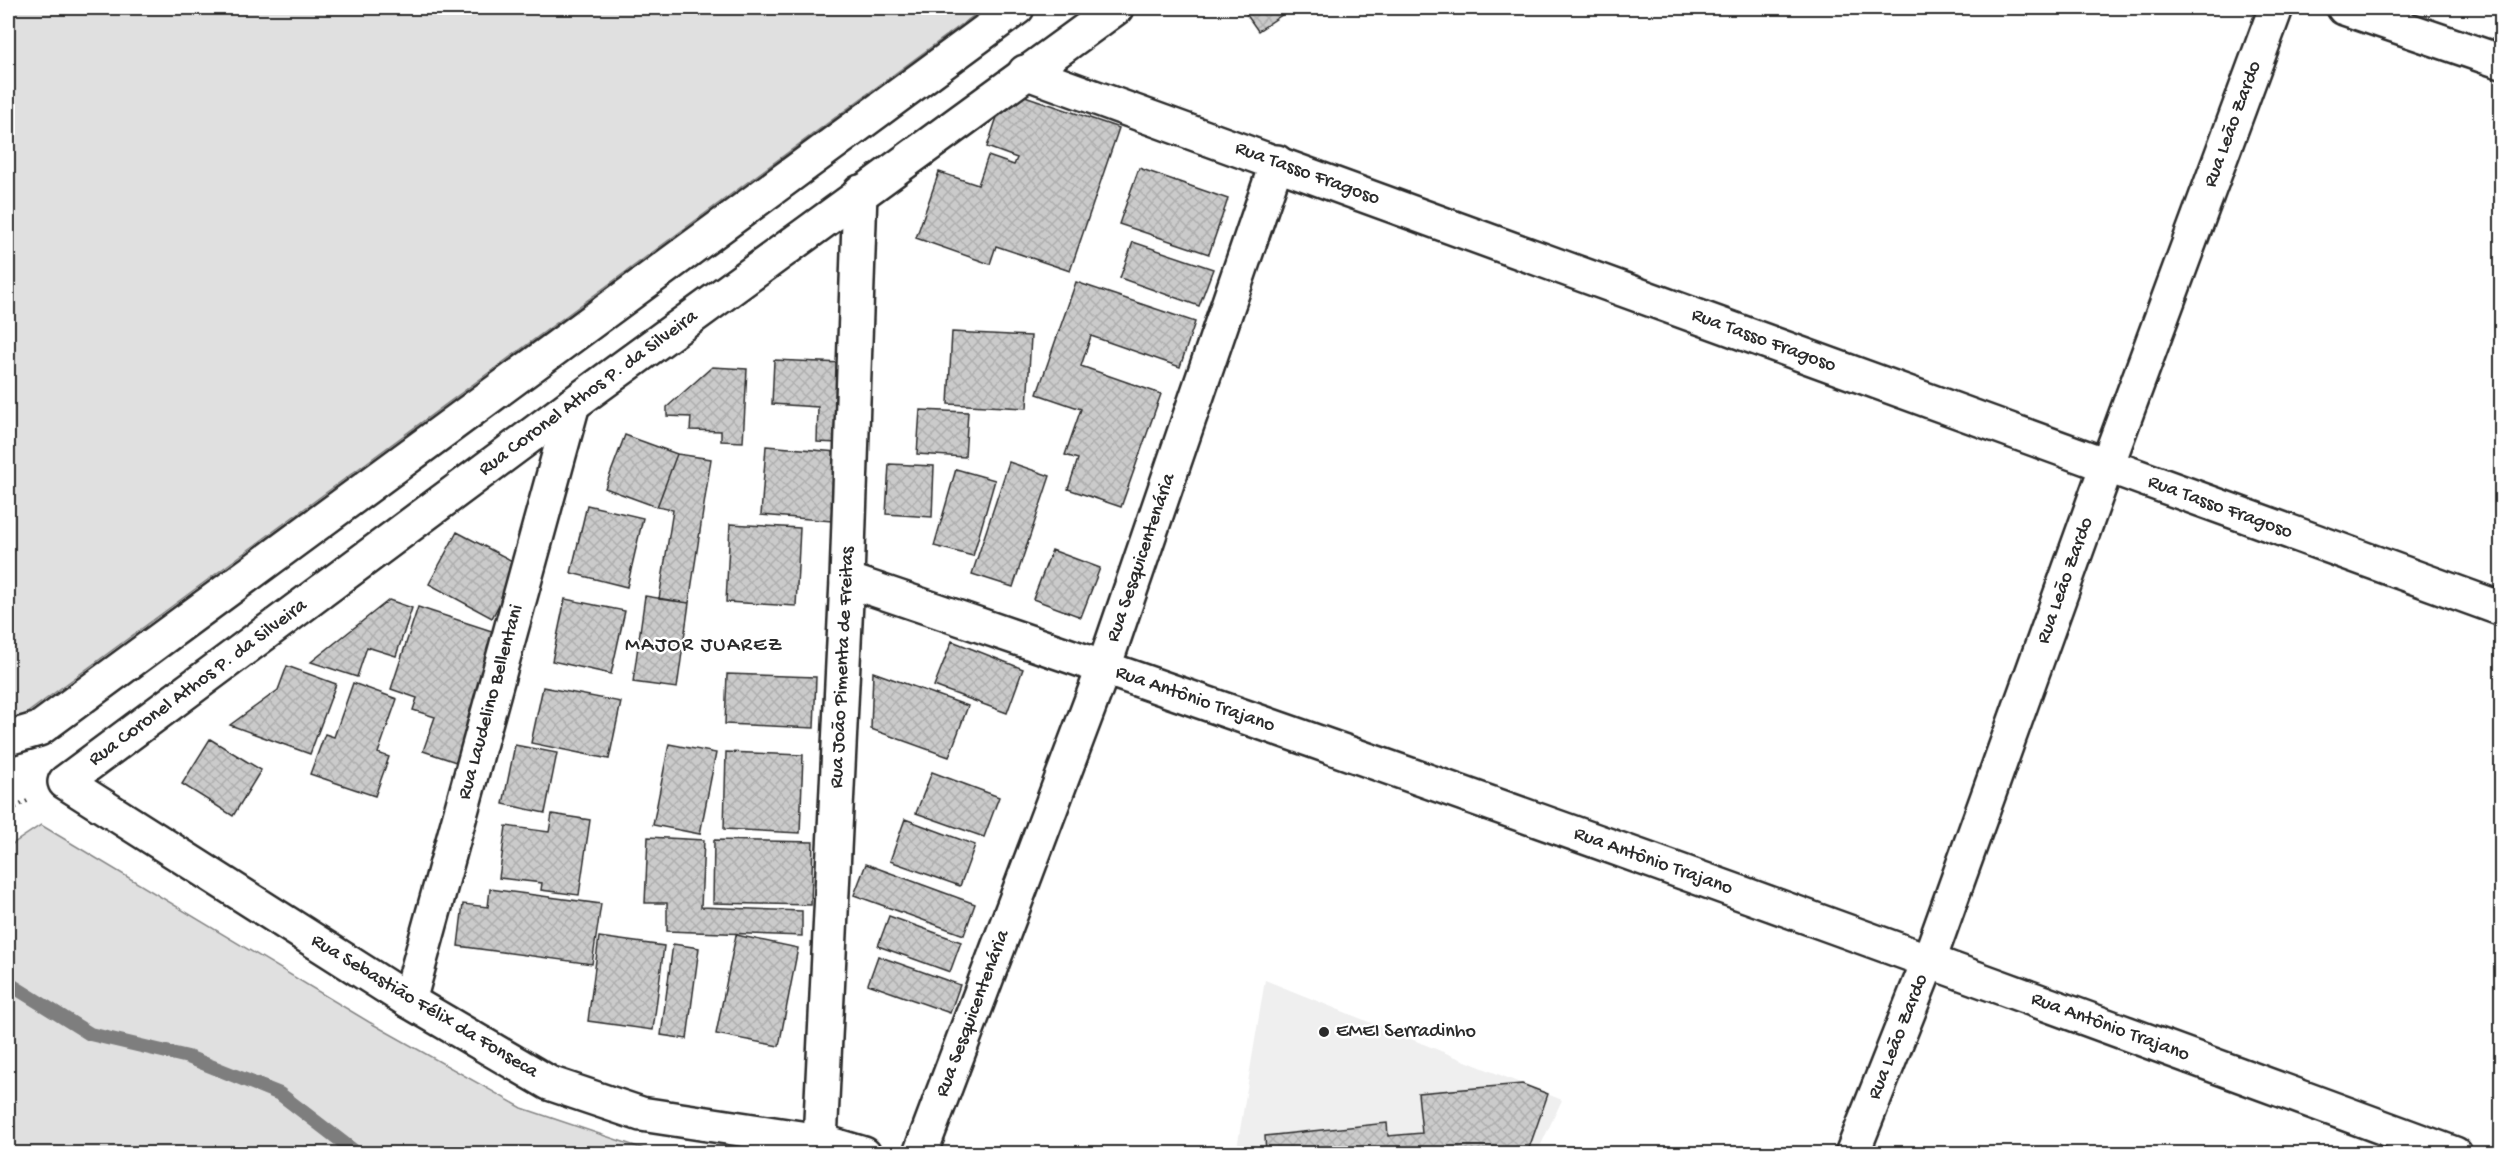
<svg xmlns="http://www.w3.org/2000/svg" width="2509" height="1161" viewBox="0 0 2509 1161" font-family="'Gochi Hand',sans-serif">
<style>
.built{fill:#efefef}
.green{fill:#e0e0e0;stroke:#868686;stroke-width:1.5}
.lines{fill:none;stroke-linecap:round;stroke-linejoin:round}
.stream{stroke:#7e7e7e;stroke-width:14}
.building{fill:url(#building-cross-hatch);stroke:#2b2b2b;stroke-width:1.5}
.street-casing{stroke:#2b2b2b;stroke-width:38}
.path{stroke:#2b2b2b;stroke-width:4;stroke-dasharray:1.5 4.5;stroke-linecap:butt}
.street{stroke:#fff;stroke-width:33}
.poi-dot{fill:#2b2b2b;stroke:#fff;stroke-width:2}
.labels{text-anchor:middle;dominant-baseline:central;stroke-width:5;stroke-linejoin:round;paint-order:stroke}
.street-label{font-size:20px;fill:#2b2b2b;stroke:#fff}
.poi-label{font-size:20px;fill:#2b2b2b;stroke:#fff;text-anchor:start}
.neighbourhood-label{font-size:21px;letter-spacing:1.5px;fill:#2b2b2b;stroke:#fff}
</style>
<defs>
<pattern id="building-cross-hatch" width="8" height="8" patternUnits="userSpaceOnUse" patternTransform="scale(1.5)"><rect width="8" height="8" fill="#cbcbcb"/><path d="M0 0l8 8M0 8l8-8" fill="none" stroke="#aeaeae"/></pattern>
</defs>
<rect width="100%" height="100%" fill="#fff"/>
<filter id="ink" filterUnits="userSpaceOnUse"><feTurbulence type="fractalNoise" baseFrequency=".0167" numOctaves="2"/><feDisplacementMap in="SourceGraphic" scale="12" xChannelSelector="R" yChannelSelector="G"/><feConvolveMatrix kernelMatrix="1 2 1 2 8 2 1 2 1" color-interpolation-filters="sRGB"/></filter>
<g filter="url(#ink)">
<path class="built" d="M1265,980L1562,1100L1537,1153L1236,1154Z"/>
<path class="green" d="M8,8H984L8,727Z
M41,825L369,1022L522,1108L644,1149L673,1153H8V847Z"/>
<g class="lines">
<path class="stream" d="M8,983L90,1034L188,1057L280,1094L358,1154"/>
</g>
<path class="building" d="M1242,8H1292L1258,31Z
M1022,95L1119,128L1070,271L996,246L990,264L916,238L939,172L978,185L988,156L1014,165L1017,158L987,147L998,114Z
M1139,168L1228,199L1209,254L1119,224Z
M1133,242L1213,269L1199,306L1120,278Z
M1076,282L1195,322L1180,367L1091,336L1081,366L1161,394L1121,507L1068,489L1078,459L1065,455L1081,409L1037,394Z
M952,332L1031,336L1027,408L948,404Z
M774,360L843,363L838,443L817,442L818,407L772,404Z
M712,367L747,369L743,442L721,441V431L690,430L691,417L667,416V407Z
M920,410L968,412L965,457L917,454Z
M625,435L677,454L657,507L605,488Z
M766,446L837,452L832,521L761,515Z
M677,454L711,459L689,603L659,599L673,510L657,507Z
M1009,462L1050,476L1013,587L972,574Z
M889,464L934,466L932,517L886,514Z
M956,469L995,480L973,556L934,546Z
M587,505L643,518L627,587L571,573Z
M730,524L800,528L796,606L726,602Z
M457,532L520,565L492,618L429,584Z
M1052,550L1100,568L1081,617L1033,599Z
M645,596L689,603L677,688L633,682Z
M565,599L625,611L611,674L552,661Z
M389,600L412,608L396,656L367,647L357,677L311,662Z
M418,607L504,635L462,764L423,751L435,717L413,710L417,698L391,689Z
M952,641L1023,669L1007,713L934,686Z
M287,666L336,684L310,754L230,725L278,690Z
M873,672L968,706L949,757L871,729Z
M727,674L816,677L814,728L725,724Z
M353,683L397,699L378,753L389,757L375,796L310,774L325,734L334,737Z
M543,687L621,702L609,759L531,743Z
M210,739L261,770L233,816L182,784Z
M669,744L716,753L700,834L653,825Z
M515,745L557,753L545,813L503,804Z
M726,752L803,755L800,833L724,829Z
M932,772L999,797L984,837L916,813Z
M552,814L590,820L579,895L541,890L542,883L499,878L506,826L549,832Z
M905,819L975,845L960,886L890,861Z
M648,837L704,840L701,907L802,911V936L667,931V903H645Z
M714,840L813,842L811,905L713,903Z
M866,864L975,904L964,935L854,895Z
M490,889L601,904L592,964L458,946L463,904L488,907Z
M889,916L961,942L950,972L878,946Z
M736,935L798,948L779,1046L716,1034Z
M599,937L664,946L653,1030L588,1021Z
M673,944L699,948L687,1039L661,1035Z
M878,956L960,985L950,1013L868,984Z
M1522,1084L1548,1094L1528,1151L1507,1154H1266L1265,1136L1387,1123L1388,1136L1422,1133L1418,1093Z"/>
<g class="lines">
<g class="street-casing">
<g id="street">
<path d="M2344,8L2502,62"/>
<path id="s1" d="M1025,72C1518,248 2008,433 2502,609"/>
<path id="s2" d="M847,580C1386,762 1921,957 2455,1154"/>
<path d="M8,738L39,729L1017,8"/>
<path id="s3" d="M409,1001L573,404"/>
<path id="s4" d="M820,1141L847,580L860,192"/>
<path id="s5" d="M864,1154L820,1141L641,1114L549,1083L409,1001L65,782L573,404L1116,8"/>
<path id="s6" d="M920,1154L1104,667L1277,162"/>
<path id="s7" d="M1852,1154L1929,960L2106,468L2276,8"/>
</g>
</g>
<path class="path" d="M8,817L16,807L31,799"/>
<use href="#street" class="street"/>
</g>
</g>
<circle class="poi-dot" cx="1324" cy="1032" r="6"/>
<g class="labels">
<g class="street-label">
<text stroke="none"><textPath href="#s7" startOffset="1098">Rua Leão Zardo</textPath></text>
<text stroke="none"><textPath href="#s1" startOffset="300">Rua Tasso Fragoso</textPath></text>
<text stroke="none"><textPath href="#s1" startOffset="786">Rua Tasso Fragoso</textPath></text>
<text stroke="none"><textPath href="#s5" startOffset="1546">Rua Coronel Athos P. da Silveira</textPath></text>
<text stroke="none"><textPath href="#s1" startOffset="1272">Rua Tasso Fragoso</textPath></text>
<text stroke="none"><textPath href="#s6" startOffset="636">Rua Sesquicentenária</textPath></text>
<text stroke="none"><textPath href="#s7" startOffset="612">Rua Leão Zardo</textPath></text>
<text stroke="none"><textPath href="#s4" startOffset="474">Rua João Pimenta de Freitas</textPath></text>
<text stroke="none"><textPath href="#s5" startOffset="1060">Rua Coronel Athos P. da Silveira</textPath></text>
<text stroke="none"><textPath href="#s2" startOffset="368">Rua Antônio Trajano</textPath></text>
<text stroke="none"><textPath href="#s3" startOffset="310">Rua Laudelino Bellentani</textPath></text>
<text stroke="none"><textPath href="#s2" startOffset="854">Rua Antônio Trajano</textPath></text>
<text transform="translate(424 1007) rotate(31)">Rua Sebastião Félix da Fonseca</text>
<text stroke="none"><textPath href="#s6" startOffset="150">Rua Sesquicentenária</textPath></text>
<text stroke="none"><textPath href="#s2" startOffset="1340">Rua Antônio Trajano</textPath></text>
<text stroke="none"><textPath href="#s7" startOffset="126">Rua Leão Zardo</textPath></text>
</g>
<g class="poi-label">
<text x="1336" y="1032">EMEI Serradinho</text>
</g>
<g class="neighbourhood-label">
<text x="704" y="646">MAJOR JUAREZ</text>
</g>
</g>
<rect width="2509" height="1161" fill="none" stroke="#fff" stroke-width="30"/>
<rect x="15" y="15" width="2479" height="1131" fill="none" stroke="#2b2b2b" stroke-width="2" filter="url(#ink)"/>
</svg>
